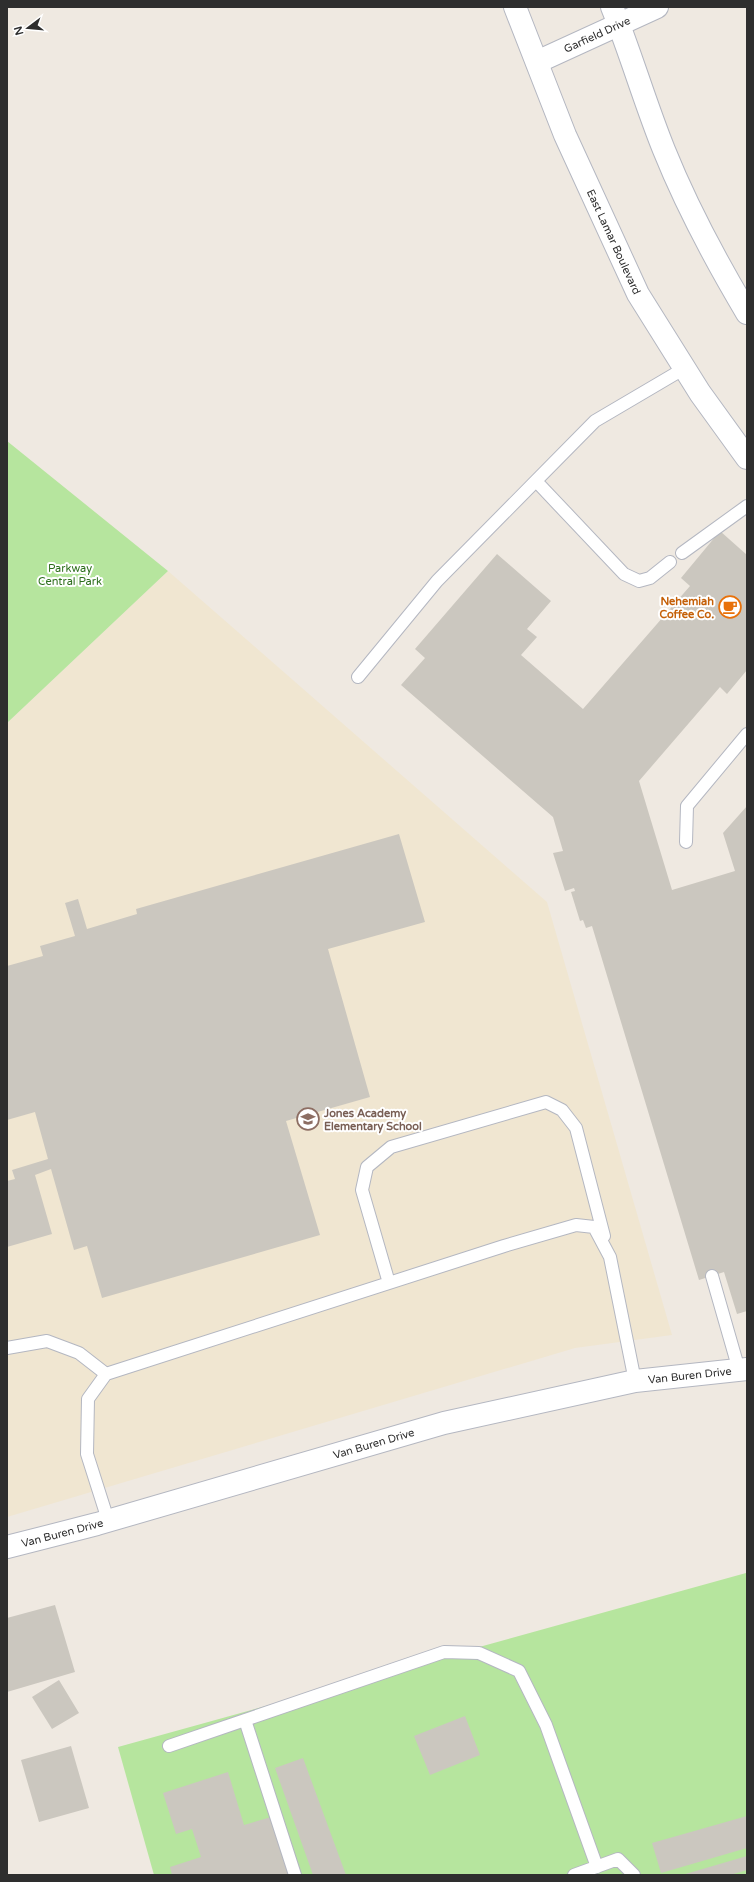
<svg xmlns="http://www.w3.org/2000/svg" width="754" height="1882" viewBox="0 0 754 1882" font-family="'Varela Round',sans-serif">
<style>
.education{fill:#f0e6d1}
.green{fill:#b6e59e}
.building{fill:#cbc7bf}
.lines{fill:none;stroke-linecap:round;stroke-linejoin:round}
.lane-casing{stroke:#b4b7c1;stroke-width:14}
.street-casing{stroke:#b4b7c1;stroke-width:24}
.secondary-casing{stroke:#b4b7c1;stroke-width:24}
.lane{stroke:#fff;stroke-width:12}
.street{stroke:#fff;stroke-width:22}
.secondary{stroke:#fff;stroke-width:22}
.labels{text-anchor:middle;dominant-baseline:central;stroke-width:4;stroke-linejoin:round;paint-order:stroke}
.street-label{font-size:11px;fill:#2e2e2e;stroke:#fff}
.park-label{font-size:11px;fill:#2c6e1b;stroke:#fff}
.food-label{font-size:11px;font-weight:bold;fill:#c56008;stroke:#fff;text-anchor:end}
.education-label{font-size:11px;font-weight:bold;fill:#785e54;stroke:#fff;text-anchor:start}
</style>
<rect width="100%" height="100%" fill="#efe9e1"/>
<path class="education" d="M168,571L547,902L672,1335L575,1348L7,1517V723Z"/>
<path class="green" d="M7,441L168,571L7,723Z
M746,1573L747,1875H154L118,1747Z"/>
<path class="building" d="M720,531L747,555V670L727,694L720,687L639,781L672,890L735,871L723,833L747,806V1311L737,1314L724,1272L699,1280L592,926L586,928L583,920L580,921L571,892L575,891L574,888L565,891L553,853L563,851L553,817L401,685L425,658L415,649L497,554L551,601L527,629L537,637L521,655L583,709L690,586L681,578Z
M399,834L425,922L328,949L370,1097L286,1121L320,1235L102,1298L87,1246L74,1250L51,1169L35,1175L52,1234L7,1247V1181L15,1179L12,1170L48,1159L35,1112L7,1120V966L43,956L40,946L75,936L65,903L78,899L87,929L137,914L136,909Z
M55,1605L75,1672L7,1692V1618Z
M59,1680L79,1713L52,1729L32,1697Z
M465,1716L480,1755L430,1775L414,1736Z
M71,1746L89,1808L39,1822L21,1760Z
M303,1758L346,1875H313L275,1768Z
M228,1772L244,1825L271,1817L289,1875H172L170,1867L201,1857L192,1829L176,1834L163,1793Z
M747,1816V1848L661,1873L652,1843Z
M747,1856V1870L730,1875H682Z"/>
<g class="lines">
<g class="lane-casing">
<path id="lane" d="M536,481L624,574L639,581L650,578L670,562
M682,553L747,506
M358,677L437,581L595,421L685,368
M686,842L687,806L747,734
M712,1276L739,1370
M389,1283L362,1190L367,1167L391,1147L546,1102L562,1110L576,1128L604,1236
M7,1348L47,1341L79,1353L106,1374
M108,1520L87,1454L88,1399L106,1374L504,1246L576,1225L594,1227L610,1257L635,1381
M245,1720L295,1875
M169,1746L444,1652L479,1653L519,1671L546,1725L597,1867
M574,1875L618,1859L634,1875"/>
</g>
<g class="street-casing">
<g id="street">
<path id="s1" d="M537,62L657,7"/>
<path id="s2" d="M7,1547L97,1524L444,1423L635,1381L747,1369"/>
</g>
</g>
<g class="secondary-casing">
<g id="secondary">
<path id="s3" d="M515,7L565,135L638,294L700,393L747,458"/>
<path d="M612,7C631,54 645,103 664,150C687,207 716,261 747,313"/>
</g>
</g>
<use href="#lane" class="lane"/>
<use href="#street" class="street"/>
<use href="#secondary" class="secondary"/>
</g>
<defs>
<g id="cafe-ring" transform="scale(1.15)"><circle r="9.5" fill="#fff" stroke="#e8710a" stroke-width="1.5"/><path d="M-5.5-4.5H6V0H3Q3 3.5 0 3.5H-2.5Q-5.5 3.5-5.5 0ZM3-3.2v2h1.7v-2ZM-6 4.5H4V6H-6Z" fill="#e8710a"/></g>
<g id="school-ring" transform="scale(1.15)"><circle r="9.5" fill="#fff" stroke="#8d6e63" stroke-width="1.5"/><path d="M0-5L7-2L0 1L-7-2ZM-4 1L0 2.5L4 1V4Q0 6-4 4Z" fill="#8d6e63"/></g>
</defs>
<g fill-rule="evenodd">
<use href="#cafe-ring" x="730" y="607"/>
<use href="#school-ring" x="308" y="1119"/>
</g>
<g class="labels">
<g class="street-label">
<text stroke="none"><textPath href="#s1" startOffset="66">Garfield Drive</textPath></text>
<text stroke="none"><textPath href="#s3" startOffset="255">East Lamar Boulevard</textPath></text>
<text stroke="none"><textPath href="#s2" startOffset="705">Van Buren Drive</textPath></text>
<text stroke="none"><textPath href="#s2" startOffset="381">Van Buren Drive</textPath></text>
<text stroke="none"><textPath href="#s2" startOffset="57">Van Buren Drive</textPath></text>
</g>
<g class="park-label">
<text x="70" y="568">Parkway<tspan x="70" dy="13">Central Park</tspan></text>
</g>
<g class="food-label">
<text x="714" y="601">Nehemiah<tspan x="714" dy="13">Coffee Co.</tspan></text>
</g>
<g class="education-label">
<text x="324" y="1113">Jones Academy<tspan x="324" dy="13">Elementary School</tspan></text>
</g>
</g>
<rect width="754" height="1882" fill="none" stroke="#2e2e2e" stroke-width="16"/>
<g transform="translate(28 28) rotate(254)" stroke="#ffffff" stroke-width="3" paint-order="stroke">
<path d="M0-3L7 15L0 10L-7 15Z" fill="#2e2e2e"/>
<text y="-6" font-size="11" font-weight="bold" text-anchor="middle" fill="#2e2e2e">N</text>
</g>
</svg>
